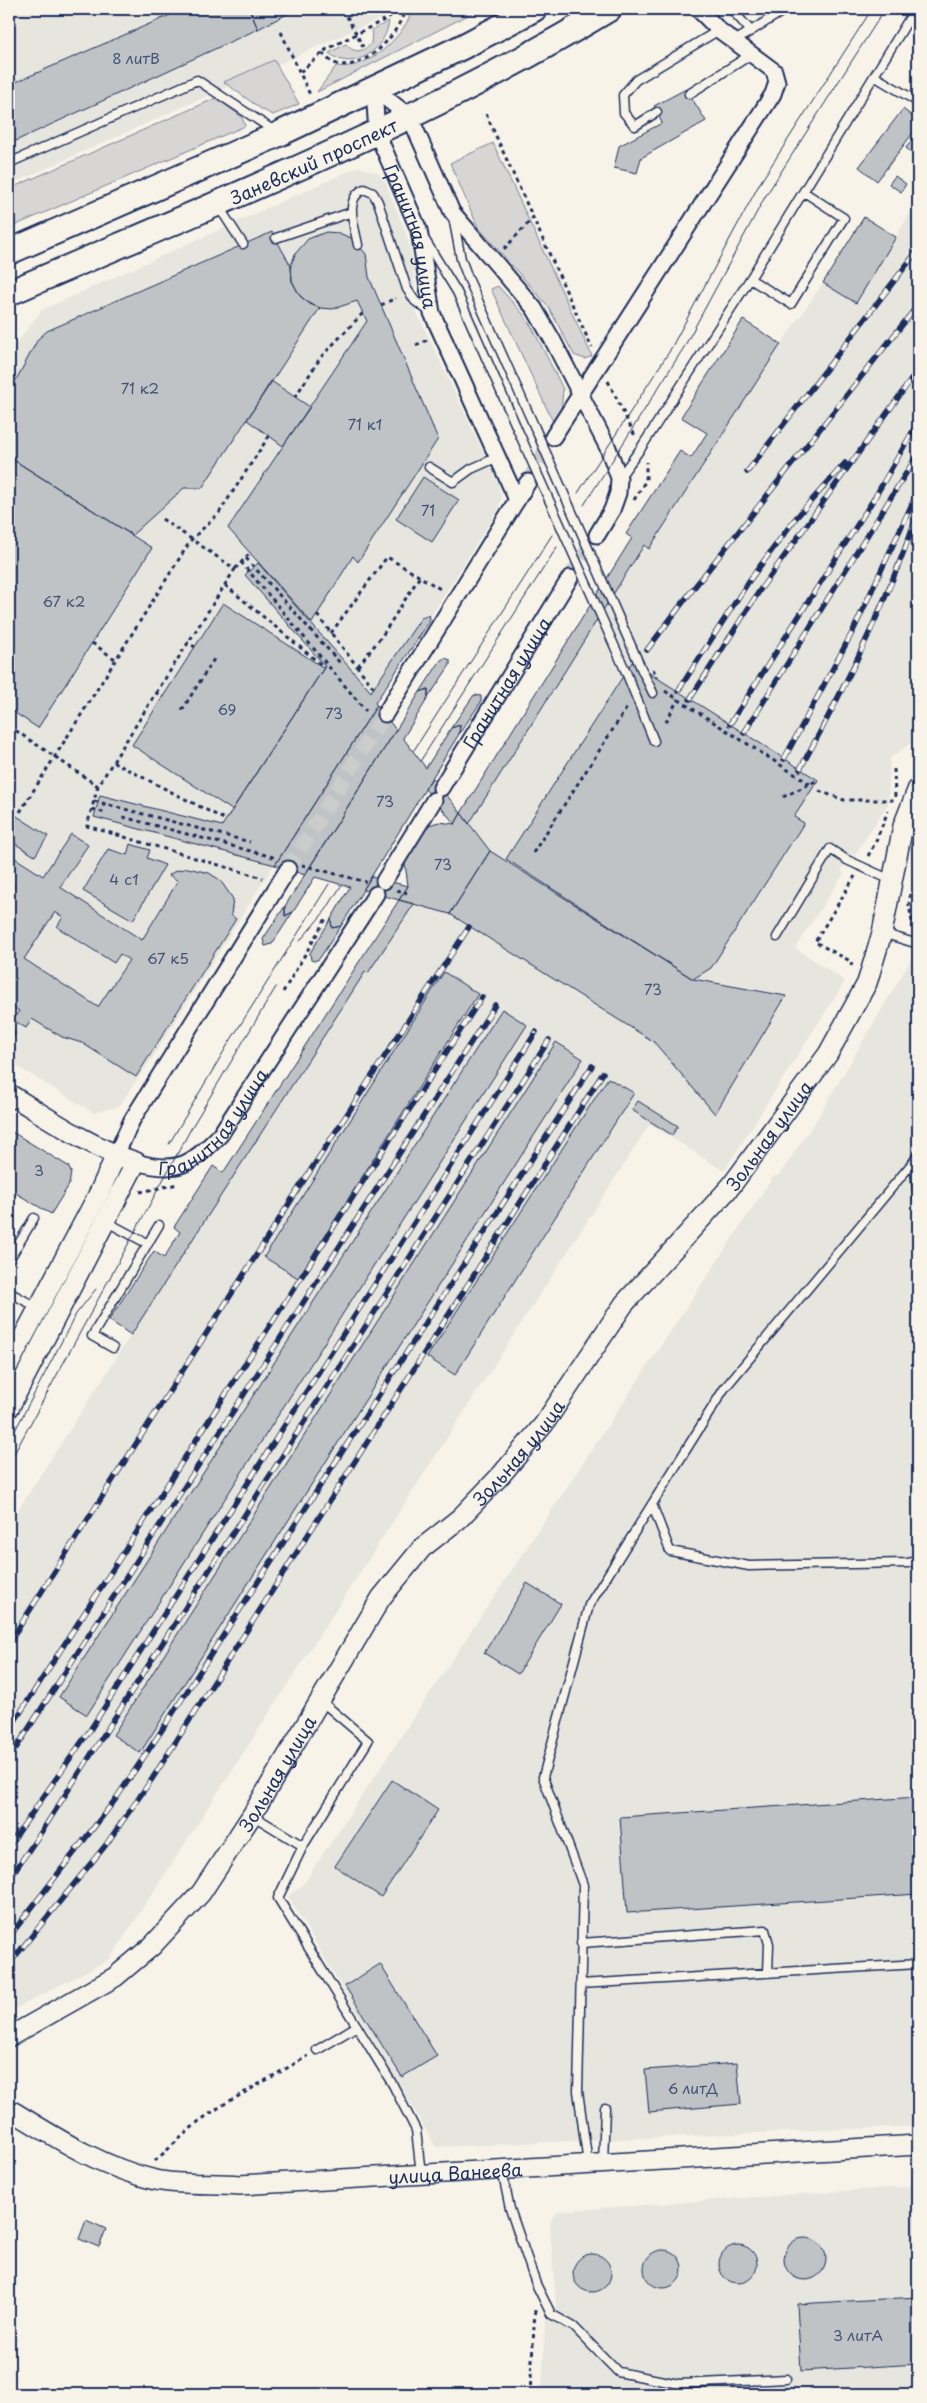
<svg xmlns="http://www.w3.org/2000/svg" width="927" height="2403" viewBox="0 0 927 2403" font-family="'Playpen Sans',sans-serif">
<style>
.built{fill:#e6e5de}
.green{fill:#d7d6d4;stroke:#798299}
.building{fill:#c0c3c5;stroke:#1b2f5e;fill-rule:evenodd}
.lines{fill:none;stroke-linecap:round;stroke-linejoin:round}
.minor-tunnel{stroke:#cbcccc;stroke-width:15;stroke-dasharray:15 8;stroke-linecap:butt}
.service-casing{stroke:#1b2f5e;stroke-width:11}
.minor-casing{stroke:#1b2f5e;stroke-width:19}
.tertiary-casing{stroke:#1b2f5e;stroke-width:22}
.primary-casing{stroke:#1b2f5e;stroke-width:28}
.path{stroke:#1b2f5e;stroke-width:3;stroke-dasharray:4 4;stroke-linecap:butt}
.service{stroke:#f7f3e8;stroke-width:8}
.minor{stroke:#f7f3e8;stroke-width:15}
.tertiary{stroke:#f7f3e8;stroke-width:19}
.primary{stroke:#f7f3e8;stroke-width:24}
.tram{stroke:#1b2f5e;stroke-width:1}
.rail-casing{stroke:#1b2f5e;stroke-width:5.5}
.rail{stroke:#f7f3e8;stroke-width:4;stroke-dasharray:11;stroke-linecap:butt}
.service-bridge-casing{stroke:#1b2f5e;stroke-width:11;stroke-linecap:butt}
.path-bridge{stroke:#1b2f5e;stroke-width:3;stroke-dasharray:4 4;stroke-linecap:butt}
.service-bridge{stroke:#f7f3e8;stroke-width:8}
.labels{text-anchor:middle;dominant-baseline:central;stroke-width:4;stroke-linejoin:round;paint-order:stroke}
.number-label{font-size:15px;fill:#445478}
.street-label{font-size:18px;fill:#1b2f5e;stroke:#f7f3e8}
</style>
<rect width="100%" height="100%" fill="#f7f3e8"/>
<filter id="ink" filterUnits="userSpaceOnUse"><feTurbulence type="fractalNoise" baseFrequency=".02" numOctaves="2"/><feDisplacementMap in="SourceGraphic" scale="10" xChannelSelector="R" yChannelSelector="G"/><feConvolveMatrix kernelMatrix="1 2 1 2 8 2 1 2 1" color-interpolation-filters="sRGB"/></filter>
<g filter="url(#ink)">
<path class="built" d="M9,9H401L9,185Z
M358,167L378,173L385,181L407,236L414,264L415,309L498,483L501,497L499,508L152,1058L119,1106L94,1113L10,1062L9,1056V353L42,310Z
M918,201V738L890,758L888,804L855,855L852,853L841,870L844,873L795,948L845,981L724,1171L650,1124L110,1959L9,2012V1524L365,972L368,973L414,904L461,893L490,851L469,824L644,545L650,548L781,344L823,283L856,302Z
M918,948V2126L436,2147L288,1896L302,1886L773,1177L779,1175L817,1119Z
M918,2186V2394H542L545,2322L556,2306L550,2223L553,2216L560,2211Z"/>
<path class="green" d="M413,9H480L317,92L336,66C368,71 403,38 413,9Z
M389,21C386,49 353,74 329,53L346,44C354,54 363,52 371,44L372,30Z
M274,60L299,104L273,115L261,109L224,82Z
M216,98L242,117L245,126L9,228V189Z
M493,143L592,356L585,359L574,355L548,306L478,227L450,163Z
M498,286L523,314L533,329L563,389L561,412L554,424L491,289Z"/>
<path class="building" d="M184,9H249L258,29L9,144V85Z
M249,9H297L258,29Z
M686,89L706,121L641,158L637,173L614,168L619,146L662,123L654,106Z
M903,109L918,121V126L877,181L859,167Z
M916,134L918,136V158L906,148Z
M895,176L906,184L901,192L889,184Z
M864,217L896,237L856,303L823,283Z
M272,232L291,266L292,281L300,296L310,304L320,308L202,488H184L132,535L9,457V393L38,339L47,331Z
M326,232L339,233L353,239L366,254L369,277L438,439L358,562L353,556L312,623L228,528L367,321L357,301L333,309L320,308L310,304L300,296L292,281L291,266L295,254L308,239Z
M743,320L781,344L649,549L644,545L469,824L461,813L632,538L626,534L680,451L691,458L707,433L681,417Z
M271,381L310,407L283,446L247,420Z
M9,457L152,548L38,728L9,709Z
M423,477L459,500L432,542L396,519Z
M258,563L371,692L421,618L429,615L430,618L429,622L375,703L377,705L275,865L94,817L100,795L222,826L291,719L325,666L245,575Z
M223,603L324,668L232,810L132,745Z
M445,658L450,660V665L428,698V689L420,692L441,660Z
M632,662L818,780L794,817L804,823L711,968L693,979L506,859Z
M428,689V698L403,738L426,768L451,728L460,725L459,734L341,926L332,928L331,919L350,887L315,877L293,912L285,916V906L420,692Z
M474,695L481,696V702L459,734L460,725L451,728Z
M377,705L396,730L305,875L275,865Z
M432,777L461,813L455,824L425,789Z
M9,811L48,836L35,856L9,840Z
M461,813L490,851L450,914L399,900L408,886L404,856L425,826L439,822L455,824Z
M71,834L88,845L60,887L142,940L178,881L169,875L175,871L188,868L209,873L220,880L233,899L231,915L236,919L136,1077L82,1043L62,1037L32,1019L26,1028L13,1020L19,1011L9,1004V896L15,886L9,882V854L43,876ZM55,912L63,917L57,927L114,963L120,954L129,960L98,1007L24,959Z
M130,844L150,850L147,858L165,865L133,920L83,891L108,849L127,855Z
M490,851L693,979L786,996L715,1114L654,1042L450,914Z
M371,877L408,886L399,900L363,890Z
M399,900L414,904L368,973L365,972L131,1335L109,1320L154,1251L164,1258L180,1232L174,1227L213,1166L223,1173Z
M285,906V916L293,912L272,944L265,946L263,939Z
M331,919L332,928L341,926L319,959L314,961L311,960L310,953Z
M444,972L478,994L298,1278L264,1257Z
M502,1009L527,1025L87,1715L59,1697Z
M556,1042L583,1059L140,1753L113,1735Z
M608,1078L634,1093L455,1375L427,1357Z
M638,1101L678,1126L672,1135L632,1110Z
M9,1130L68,1166L71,1172L69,1185L51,1214L9,1189Z
M527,1583L561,1604L518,1674L484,1653Z
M392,1780L438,1810L381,1897L335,1866Z
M918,1797V1894L627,1913L620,1817Z
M380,1964L437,2056L402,2077L345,1986Z
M737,2063L741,2104L649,2112L645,2070Z
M86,2220L106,2229L99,2247L79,2239Z
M784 2259a21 21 0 1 1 42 0a21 21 0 1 1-42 0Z
M719 2264a19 19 0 1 1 38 0a19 19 0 1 1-38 0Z
M644 2269a19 19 0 1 1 38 0a19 19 0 1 1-38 0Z
M573 2273a19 19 0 1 1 38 0a19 19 0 1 1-38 0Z
M918,2297V2364L801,2371L797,2304Z"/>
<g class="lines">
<path class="minor-tunnel" d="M528,482L553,437
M570,578L597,535
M288,869L385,714"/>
<g class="service-casing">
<path id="service" d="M731,9L751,31
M735,41L786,9
M874,76L918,102
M689,94L752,54
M657,112L635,126L624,113L623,95L636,80L719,30
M9,163L197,80L276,132
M219,207L243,244
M453,217L461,259L468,278L535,428
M276,238L352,212
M425,240L457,292L520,435
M358,245C355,227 343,199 364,189L373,193L378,202L407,289L415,301L430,312
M750,279L791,304L844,218L804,192
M429,467L453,482L471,469L498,457
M619,478L641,448L750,279L915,9
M641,668L653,693
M626,672L654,741
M882,933L918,944
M777,937L830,849L847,860L891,880
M9,1035L10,1033
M918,1154L914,1161L918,1200
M105,1221L148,1244
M9,1260L34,1218
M9,1292L38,1308
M113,1348L92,1336L159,1225
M652,1504L670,1551L749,1566L908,1563L918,1560
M252,1815L303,1846L278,1898L393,2085L416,2130L421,2174
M303,1846L368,1741L321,1701
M581,1943L765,1930L769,1944L768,1973
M580,1984L918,1964
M317,2050L357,2026
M603,2163L605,2108
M588,2164L578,2091L583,1885L543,1777L589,1605L724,1389L914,1161
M502,2170L510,2209L536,2284L551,2314L574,2327L618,2372L679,2384L786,2379"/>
</g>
<g class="minor-casing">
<g id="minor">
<path d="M374,89L410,117L452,212L534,308L552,339L608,448L619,478L618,493L612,510L597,535"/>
<path id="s1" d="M374,89L377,133L419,230L432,313L517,500"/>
<path d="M553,437L773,94L777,82L774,71L719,30L698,9"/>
<path d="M385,714L528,482"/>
<path id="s2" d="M441,788L570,578"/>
<path d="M384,881L434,800"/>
<path d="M116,1155L132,1120L288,869"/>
<path id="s3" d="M136,1162C177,1174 191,1165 220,1135L376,894"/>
</g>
</g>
<g class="tertiary-casing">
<g id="tertiary">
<path d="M9,1094C50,1119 90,1147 136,1162L9,1408"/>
<path d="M9,1364L99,1193L116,1155"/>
<path id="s4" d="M9,2037L115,1977L152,1946L201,1893L252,1815L381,1598L422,1548L460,1518L501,1475L544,1424L624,1304L731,1186L828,1054L867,983L882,933L903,826L918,788"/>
<path id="s5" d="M9,2109C56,2138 101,2167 155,2180C179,2185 214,2183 239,2185L918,2145"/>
</g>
</g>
<g class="primary-casing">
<g id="primary">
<path d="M9,252L279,134L462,47L534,9"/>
<path id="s6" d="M9,293C212,205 419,124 609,9"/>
</g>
</g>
<path class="path" d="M343,9L363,47
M281,32L311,97
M322,53C326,57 330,61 334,63C364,74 399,34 405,9
M300,72L327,49L386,19L400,9
M486,114L592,348
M504,249L533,218
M381,305L396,298
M416,345L427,340
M608,381L635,436
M295,397L321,357L363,313
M634,500L646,480V462
M162,519L235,569L188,643
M246,558L341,664
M241,562L366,711
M235,569L250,553
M225,585L324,667
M317,615L374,688
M331,633L387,557L442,590
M92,643L115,659
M358,666L382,636L420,576
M665,691L810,784
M156,693L188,643L195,647
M182,710L214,659
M666,722L678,699
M9,726L98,786L156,693L163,697
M113,762L226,820
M894,769L895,797
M98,786L87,826L263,878
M819,791L844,800H894
M783,797L818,780
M94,801L250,842
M92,809L102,812L104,804
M20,812L191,540L219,513L269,436
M123,817L277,858
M533,853L628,706
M868,856L875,843L888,811
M302,865L366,882
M397,890L407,893
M910,894L909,905L914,932
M851,966L852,962L815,942L855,876
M283,992L327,917
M140,1192L178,1184
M155,2161L199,2121L221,2106L308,2056
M530,2394L535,2310"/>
<use href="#service" class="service"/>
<use href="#minor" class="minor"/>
<use href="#tertiary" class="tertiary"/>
<use href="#primary" class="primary"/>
<path class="tram" d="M578,493L669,352L760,183L872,9
M584,505L683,349L765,197L885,9
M414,750L552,535
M421,760L557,547
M299,942L326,910L341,886
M169,1144L227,1046L329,884
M9,1442L76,1314L96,1289
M9,1463L193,1125L276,987"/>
<g class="rail-casing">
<path id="rail" d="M747,472L918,250
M647,650L693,589L918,305
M678,691L749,581L795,519L845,463
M690,699L760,590L918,370
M730,724L875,497L918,422
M744,733L918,454
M784,759L853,631L918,491
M800,769C846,686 888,601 918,512
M9,1643L299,1188L469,927
M9,1730L482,997
M9,1759L495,1005
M9,1846L90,1730L536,1032
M9,1879L44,1828L549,1040
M9,1937L115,1800L160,1733L592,1066
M9,1964L105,1846L152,1779L603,1073"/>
</g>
<use href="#rail" class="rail"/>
<g class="service-bridge-casing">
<path id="service-bridge" d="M535,428L641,668
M520,435L626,672"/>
</g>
<path class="path-bridge" d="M653,669L657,678"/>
<use href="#service-bridge" class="service-bridge"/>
</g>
</g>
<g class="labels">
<g class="number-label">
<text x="136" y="57">8 литВ</text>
<text x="140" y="387">71 к2</text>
<text x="365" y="423">71 к1</text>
<text x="428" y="509">71</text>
<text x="64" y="600">67 к2</text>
<text x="227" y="708">69</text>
<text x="334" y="712">73</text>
<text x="385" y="800">73</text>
<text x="443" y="863">73</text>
<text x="124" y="878">4 с1</text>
<text x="168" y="957">67 к5</text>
<text x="653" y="988">73</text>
<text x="39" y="1169">3</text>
<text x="693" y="2087">6 литД</text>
<text x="858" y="2334">3 литА</text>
</g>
<g class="street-label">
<text stroke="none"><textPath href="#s6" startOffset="332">Заневский проспект</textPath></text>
<text stroke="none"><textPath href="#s1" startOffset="154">Гранитная улица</textPath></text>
<text stroke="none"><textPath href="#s2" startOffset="124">Гранитная улица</textPath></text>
<text stroke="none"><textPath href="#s3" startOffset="98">Гранитная улица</textPath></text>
<text stroke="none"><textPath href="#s4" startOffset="1194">Зольная улица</textPath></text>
<text stroke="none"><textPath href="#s4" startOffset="789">Зольная улица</textPath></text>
<text stroke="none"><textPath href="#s4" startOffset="384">Зольная улица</textPath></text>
<text stroke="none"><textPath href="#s5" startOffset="464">улица Ванеева</textPath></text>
</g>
</g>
<rect width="927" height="2403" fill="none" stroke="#f7f3e8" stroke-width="30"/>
<rect x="15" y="15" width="897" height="2373" fill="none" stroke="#1b2f5e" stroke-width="2" filter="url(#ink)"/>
</svg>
